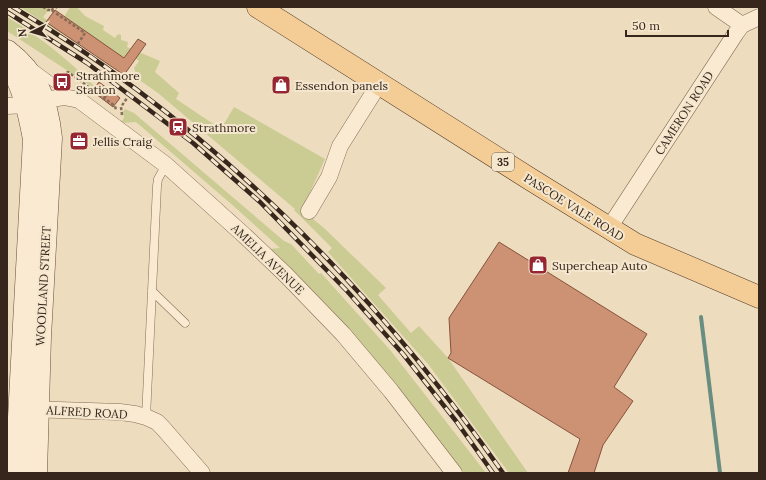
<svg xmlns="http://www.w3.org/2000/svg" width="766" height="480" viewBox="0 0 766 480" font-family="Lora,serif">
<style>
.green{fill:#cacc93}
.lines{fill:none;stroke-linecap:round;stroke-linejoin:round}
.stream{stroke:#698d81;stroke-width:4}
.building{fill:#cd9174;stroke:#86533d}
.lane-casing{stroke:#876c57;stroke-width:9}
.street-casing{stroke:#876c57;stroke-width:17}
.secondary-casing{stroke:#684d3a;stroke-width:23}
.primary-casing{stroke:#543b2c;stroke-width:23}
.path{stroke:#876c57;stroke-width:2.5;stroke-dasharray:3 2;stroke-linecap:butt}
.lane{stroke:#f9ead1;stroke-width:8}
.street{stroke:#f9ead1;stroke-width:16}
.secondary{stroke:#f9ead1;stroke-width:22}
.primary{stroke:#f3cd95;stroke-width:22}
.rail-casing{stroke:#36261c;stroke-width:4.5}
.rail{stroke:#f5e7ce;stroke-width:3;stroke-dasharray:9;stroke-linecap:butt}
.labels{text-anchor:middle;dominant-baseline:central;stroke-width:4;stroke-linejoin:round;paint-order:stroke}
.shield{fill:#f5e7ce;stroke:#6f6051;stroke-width:1}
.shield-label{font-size:11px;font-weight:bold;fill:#36261c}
.poi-label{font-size:12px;fill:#36261c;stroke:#f5e7ce;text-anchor:start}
.street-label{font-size:12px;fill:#36261c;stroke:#f5e7ce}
</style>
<rect width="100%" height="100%" fill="#eedcbe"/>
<path class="green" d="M20,7H51L43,17L47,20L46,22L68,38Z
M70,7H77L85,16L104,26L103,30L115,38L118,34L121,35V40L128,42L127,47L160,61L155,72L179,93L176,99L221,129L234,107L325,159L302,210L324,228L386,288L378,295L411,333L419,326L448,358L528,473H509L428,364L328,252L332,248L294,210L295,209L158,93L138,79L134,68L139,61L128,53L124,58L64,17Z
M7,17C39,36 69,60 95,87L94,88L7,31Z
M125,109L134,113L284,241L291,244L319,274L321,273L391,351L486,473H464L401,392L269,249L280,248L237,209L136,122L122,123L121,122L124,118L123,112Z"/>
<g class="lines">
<path class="stream" d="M701,317L720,473"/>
</g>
<path class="building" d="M55,10L124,58L138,39L146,44L124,75L46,22Z
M99,82L120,98L113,107L92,91Z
M499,242L647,334L614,387L633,401L603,445L594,473H568L580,439L448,358L451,353L449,318Z"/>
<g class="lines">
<g class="lane-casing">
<path id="lane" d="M35,69L66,92L68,97
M152,291L185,323
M146,417L157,186L158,179L166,165"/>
</g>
<g class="street-casing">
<path id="street" d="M742,25L759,17
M44,100L64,97L79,100L166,165L245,236L285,274L343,334L391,391L454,473
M7,106L26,105
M309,211L329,177L340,146L379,84
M609,228L736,33L742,25L716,7
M28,409L120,412L135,414L146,417L157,422L163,428L202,473"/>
</g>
<g class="secondary-casing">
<path id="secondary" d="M7,51C37,74 47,100 51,138L40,337L36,473
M7,61C23,83 29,113 34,139L16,473"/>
</g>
<g class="primary-casing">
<path id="primary" d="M258,7L530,179L635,244L759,297"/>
</g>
<path class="path" d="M43,7L48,10H51L85,33L77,45
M51,10L57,7
M62,75L68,72L115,106L116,110
M104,98L113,87
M122,115L121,107L127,98"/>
<use href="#lane" class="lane"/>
<use href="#street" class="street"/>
<use href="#secondary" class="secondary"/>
<use href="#primary" class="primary"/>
<g class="rail-casing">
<path id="rail" d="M13,7C208,122 374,289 503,473
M7,12L87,63L193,143L260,202L347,291L403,354L456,421L493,473"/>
</g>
<use href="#rail" class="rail"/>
</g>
<defs>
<g id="bus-square" transform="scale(1)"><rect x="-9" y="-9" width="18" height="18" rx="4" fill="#962631" stroke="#f5e7ce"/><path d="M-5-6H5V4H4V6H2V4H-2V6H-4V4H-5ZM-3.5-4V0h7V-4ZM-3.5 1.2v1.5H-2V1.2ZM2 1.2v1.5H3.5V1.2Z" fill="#fff"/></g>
<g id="shop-square" transform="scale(1)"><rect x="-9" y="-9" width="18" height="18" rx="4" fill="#962631" stroke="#f5e7ce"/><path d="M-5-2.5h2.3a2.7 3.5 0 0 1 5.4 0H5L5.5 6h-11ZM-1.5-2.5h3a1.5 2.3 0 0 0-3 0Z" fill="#fff"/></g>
<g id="station-square" transform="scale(1)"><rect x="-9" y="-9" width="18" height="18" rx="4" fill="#962631" stroke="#f5e7ce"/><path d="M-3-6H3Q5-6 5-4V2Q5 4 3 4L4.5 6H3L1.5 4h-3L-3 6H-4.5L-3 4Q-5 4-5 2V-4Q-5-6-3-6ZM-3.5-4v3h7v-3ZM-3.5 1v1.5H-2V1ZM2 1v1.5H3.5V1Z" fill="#fff"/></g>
<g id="office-square" transform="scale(1)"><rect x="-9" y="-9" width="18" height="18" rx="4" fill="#962631" stroke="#f5e7ce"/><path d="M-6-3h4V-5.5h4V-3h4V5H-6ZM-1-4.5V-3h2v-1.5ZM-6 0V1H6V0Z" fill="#fff"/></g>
</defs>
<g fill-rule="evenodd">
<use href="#bus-square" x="62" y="82"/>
<use href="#shop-square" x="281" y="85"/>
<use href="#station-square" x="178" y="127"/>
<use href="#office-square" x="79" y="141"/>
<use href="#shop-square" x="538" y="265"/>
</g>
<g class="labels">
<rect class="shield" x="492" y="153" width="22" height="18" rx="3"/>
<g class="shield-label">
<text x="503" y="162">35</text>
</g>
<g class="poi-label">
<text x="76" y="75">Strathmore<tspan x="76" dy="14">Station</tspan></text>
<text x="295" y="85">Essendon panels</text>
<text x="192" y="127">Strathmore</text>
<text x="93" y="141">Jellis Craig</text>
<text x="552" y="265">Supercheap Auto</text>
</g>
<g class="street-label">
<text transform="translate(684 113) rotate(-57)">CAMERON ROAD</text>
<text transform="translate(574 207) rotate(32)">PASCOE VALE ROAD</text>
<text transform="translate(268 259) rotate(44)">AMELIA AVENUE</text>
<text transform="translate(43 286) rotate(-87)">WOODLAND STREET</text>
<text transform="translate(87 412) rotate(3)">ALFRED ROAD</text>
</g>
</g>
<rect width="766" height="480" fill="none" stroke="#36261c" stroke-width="16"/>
<g transform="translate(32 32) rotate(265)" stroke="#f5e7ce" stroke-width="3" paint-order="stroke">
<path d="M0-3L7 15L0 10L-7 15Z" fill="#36261c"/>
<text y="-6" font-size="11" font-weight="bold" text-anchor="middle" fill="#36261c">N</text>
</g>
<path d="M626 30v6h102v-6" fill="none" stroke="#36261c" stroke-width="2"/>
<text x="632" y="30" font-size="12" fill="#36261c" stroke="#f5e7ce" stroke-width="3" paint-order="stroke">50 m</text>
</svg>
